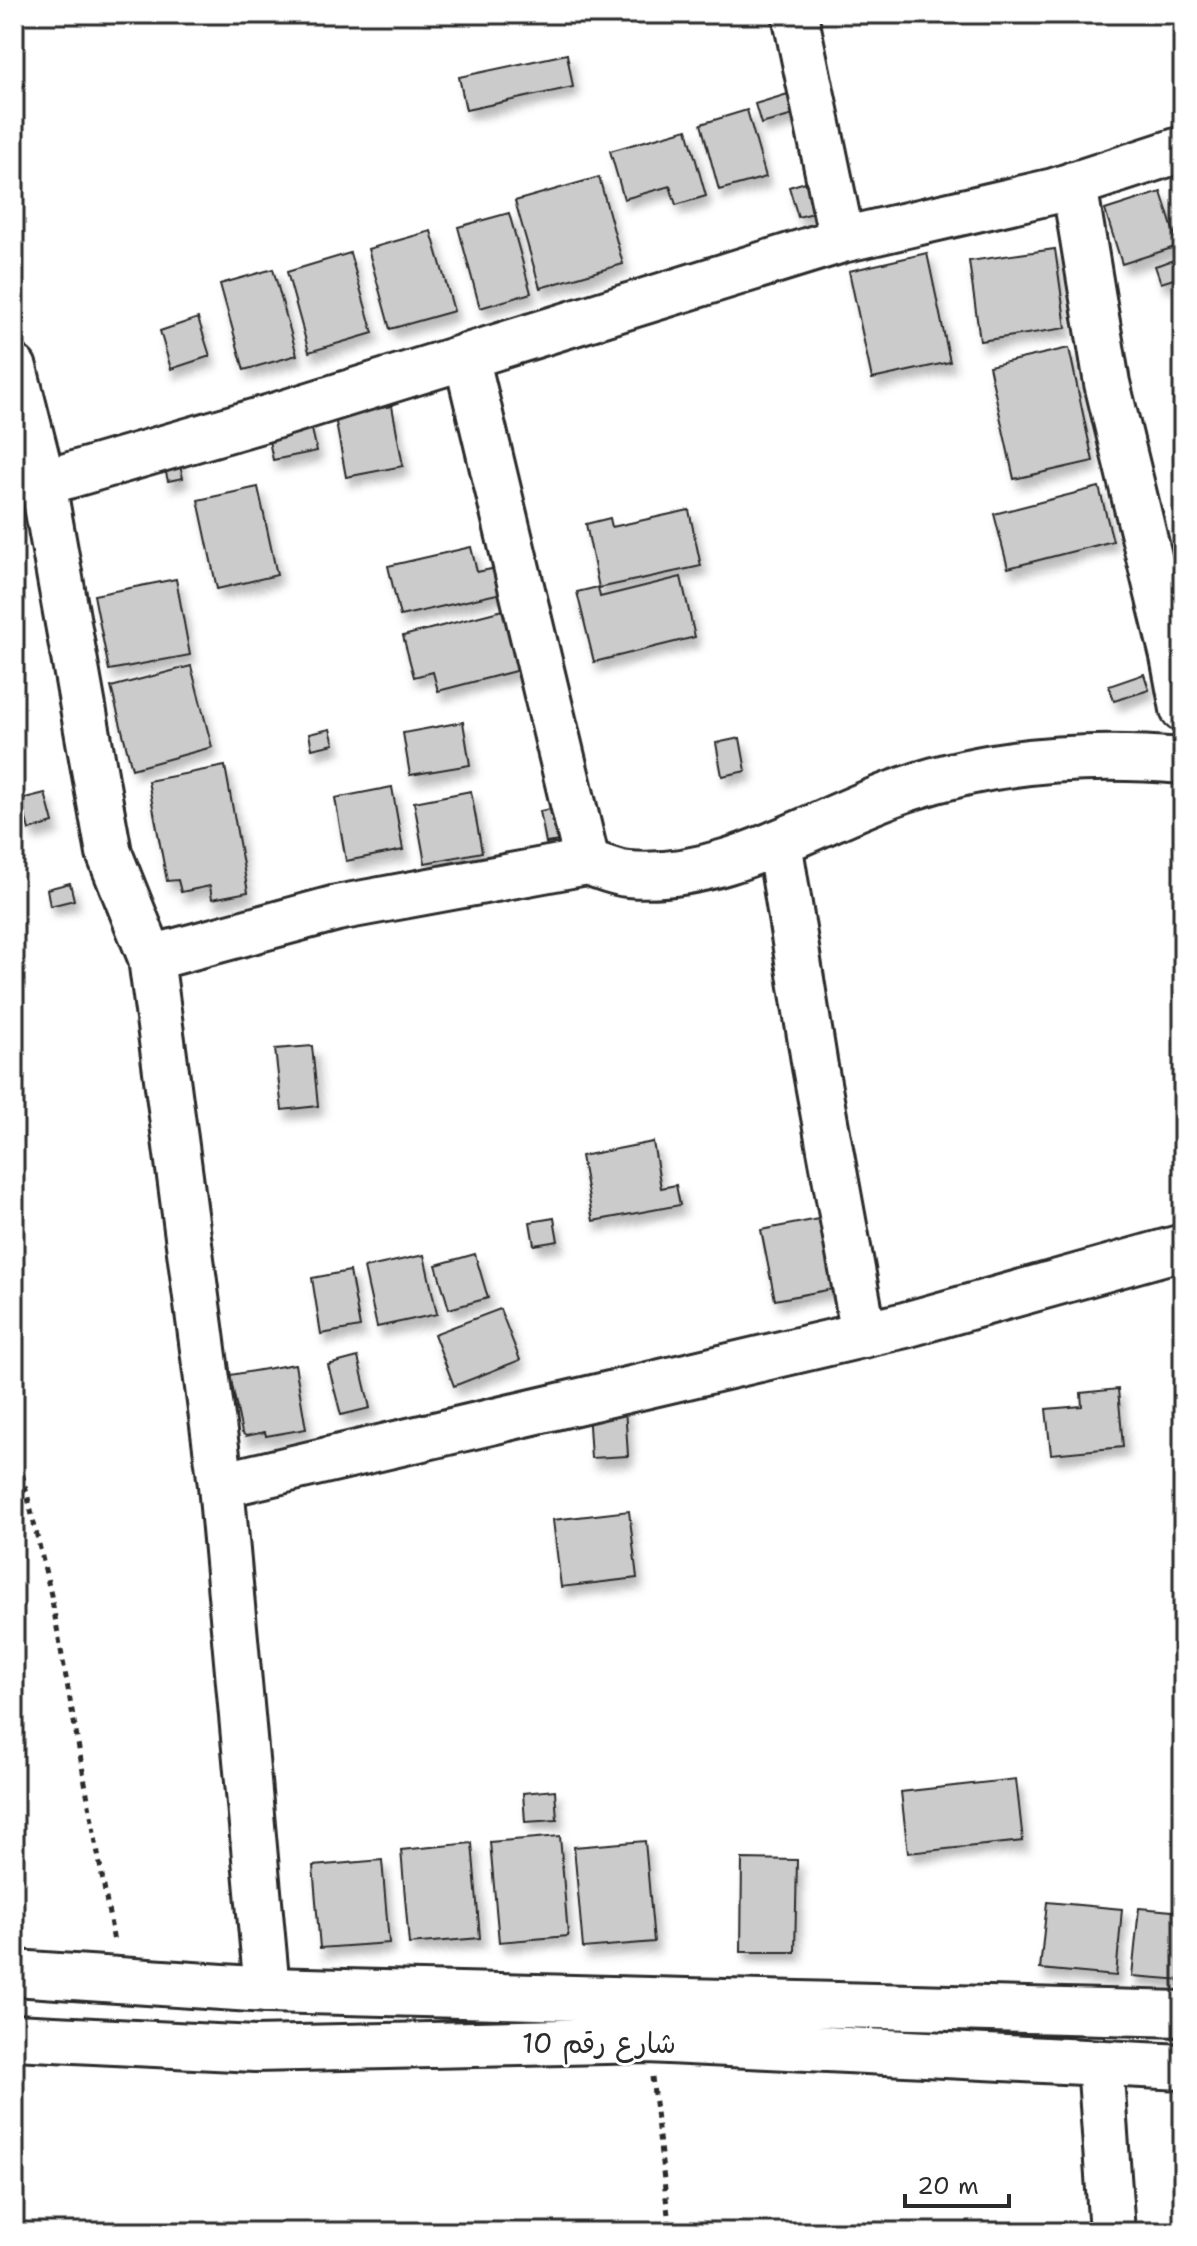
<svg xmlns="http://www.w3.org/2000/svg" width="1197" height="2246" viewBox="0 0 1197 2246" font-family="'Shantell Sans','Playpen Sans Arabic',sans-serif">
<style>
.building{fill:#cbcbcb;stroke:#2b2b2b;stroke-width:2;filter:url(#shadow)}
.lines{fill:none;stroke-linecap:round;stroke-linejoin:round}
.minor-casing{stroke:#2b2b2b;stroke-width:50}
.major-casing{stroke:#2b2b2b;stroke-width:50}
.path{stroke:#2b2b2b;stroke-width:5;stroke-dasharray:6 6;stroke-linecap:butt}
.minor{stroke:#fff;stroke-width:44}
.major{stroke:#fff;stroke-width:44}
.labels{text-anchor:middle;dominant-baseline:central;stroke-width:6;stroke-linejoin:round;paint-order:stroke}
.street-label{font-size:28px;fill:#2b2b2b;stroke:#fff}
</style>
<defs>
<filter id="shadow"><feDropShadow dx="5" dy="9" stdDeviation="4" flood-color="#0004"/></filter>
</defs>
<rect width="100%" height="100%" fill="#fff"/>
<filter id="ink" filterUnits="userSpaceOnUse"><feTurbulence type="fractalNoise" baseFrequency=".0125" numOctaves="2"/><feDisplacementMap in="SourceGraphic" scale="16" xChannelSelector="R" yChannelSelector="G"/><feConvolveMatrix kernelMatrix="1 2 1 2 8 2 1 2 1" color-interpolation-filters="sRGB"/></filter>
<g filter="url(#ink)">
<path class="building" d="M567,54L573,87L466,110L459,77Z
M791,93L797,114L761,124L755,104Z
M747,110L766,177L719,190L701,124Z
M687,129L706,196L676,205L670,186L624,199L610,151Z
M599,177L623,264L540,288L515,201Z
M812,180L821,211L798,217L789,187Z
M1161,192L1178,246L1122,264L1105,210Z
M509,213L531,293L480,308L458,227Z
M431,231L454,311L390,329L368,249Z
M1055,249L1066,328L980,341L969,261Z
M350,253L373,333L309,352L287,272Z
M927,253L950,362L872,379L849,271Z
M1183,257V276L1161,283L1155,266Z
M273,269L297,355L244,370L220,284Z
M198,318L210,356L171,369L160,331Z
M1069,348L1093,461L1014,479L989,366Z
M392,406L403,466L346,477L335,417Z
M310,421L317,451L273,460L267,431Z
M177,453L183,478L168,481L162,457Z
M258,487L277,575L217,589L198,500Z
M1099,487L1113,541L1008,568L994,514Z
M689,510L701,566L599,588L586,524L610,518L612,527Z
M471,547L477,572L501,567L506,592L400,616L388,566Z
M681,577L695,637L594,662L577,592L598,587L600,597Z
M176,579L190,655L109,670L94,595Z
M503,610L519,670L438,691L433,672L414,677L403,636Z
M191,666L212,747L132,769L111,687Z
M1144,674L1149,690L1114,701L1109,686Z
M463,722L470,765L410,775L403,733Z
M330,729L334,744L312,749L309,734Z
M740,738L746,771L722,776L716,743Z
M225,766L248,892L212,899L210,886L181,892L178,880L167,881L148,781Z
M392,787L403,850L346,861L335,798Z
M471,791L482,852L425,863L414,802Z
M45,793L53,823L29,830L21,799Z
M561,807L566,840L546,843L540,811Z
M70,883L74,900L50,906L47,889Z
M312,1046L318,1106L282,1110L275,1049Z
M653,1142L661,1188L676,1185L680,1205L593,1221L581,1156Z
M834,1216L848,1286L775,1300L761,1230Z
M554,1218L558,1241L534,1245L530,1222Z
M475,1254L488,1298L449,1309L436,1265Z
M424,1255L437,1314L377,1327L364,1268Z
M350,1271L360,1327L321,1334L312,1278Z
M500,1309L520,1360L454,1386L434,1334Z
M358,1357L370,1408L341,1415L328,1365Z
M295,1364L306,1429L266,1436L265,1432L246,1436L242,1433L230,1375Z
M1118,1389L1123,1447L1051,1454L1046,1409L1082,1406L1081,1393Z
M625,1407L628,1456L591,1458L588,1409Z
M629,1511L637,1578L561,1587L553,1520Z
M1016,1779L1023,1841L908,1853L901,1792Z
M555,1790L557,1820L525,1822L523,1793Z
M560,1836L568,1936L499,1942L490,1842Z
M645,1841L654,1942L583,1948L574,1847Z
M472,1843L480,1938L409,1944L401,1850Z
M742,1859L797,1860L795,1952H741Z
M382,1860L389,1943L320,1948L313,1866Z
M1047,1902L1122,1909L1116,1976L1040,1969Z
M1139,1908L1183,1912V1980L1132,1976Z"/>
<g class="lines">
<g class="minor-casing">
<path id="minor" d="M795,14L842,240
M1074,184L1107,383L1173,656L1183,709
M14,368L43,483
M779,842L815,1067L864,1335
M587,862C600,866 615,873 628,874C725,883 818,818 906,789C994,759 1091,753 1183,761
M151,958L337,908L587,862L466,356
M221,1485L905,1325L1183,1247
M267,1990L221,1485L151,958L109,853L43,483L271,417L842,240L1054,191L1183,149
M1100,2063L1112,2232"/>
</g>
<g class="major-casing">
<path id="major" d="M14,1973L267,1990L1183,2014
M14,2037L255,2049L648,2040L1183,2067"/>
</g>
<path class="path" d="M14,1439L51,1595L114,1942
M652,2077L670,2232"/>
<use href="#minor" class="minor"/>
<use href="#major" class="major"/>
</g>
</g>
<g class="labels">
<g class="street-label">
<text x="599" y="2043">شارع رقم 10</text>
</g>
</g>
<rect width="1197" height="2246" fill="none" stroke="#fff" stroke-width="48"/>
<rect x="24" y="24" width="1149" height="2198" fill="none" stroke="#2b2b2b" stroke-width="3" filter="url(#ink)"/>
<path d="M905 2194v12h104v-12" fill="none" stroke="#2b2b2b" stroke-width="4"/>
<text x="917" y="2194" font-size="24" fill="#2b2b2b" stroke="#ffffff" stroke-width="6" paint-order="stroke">20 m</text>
</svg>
